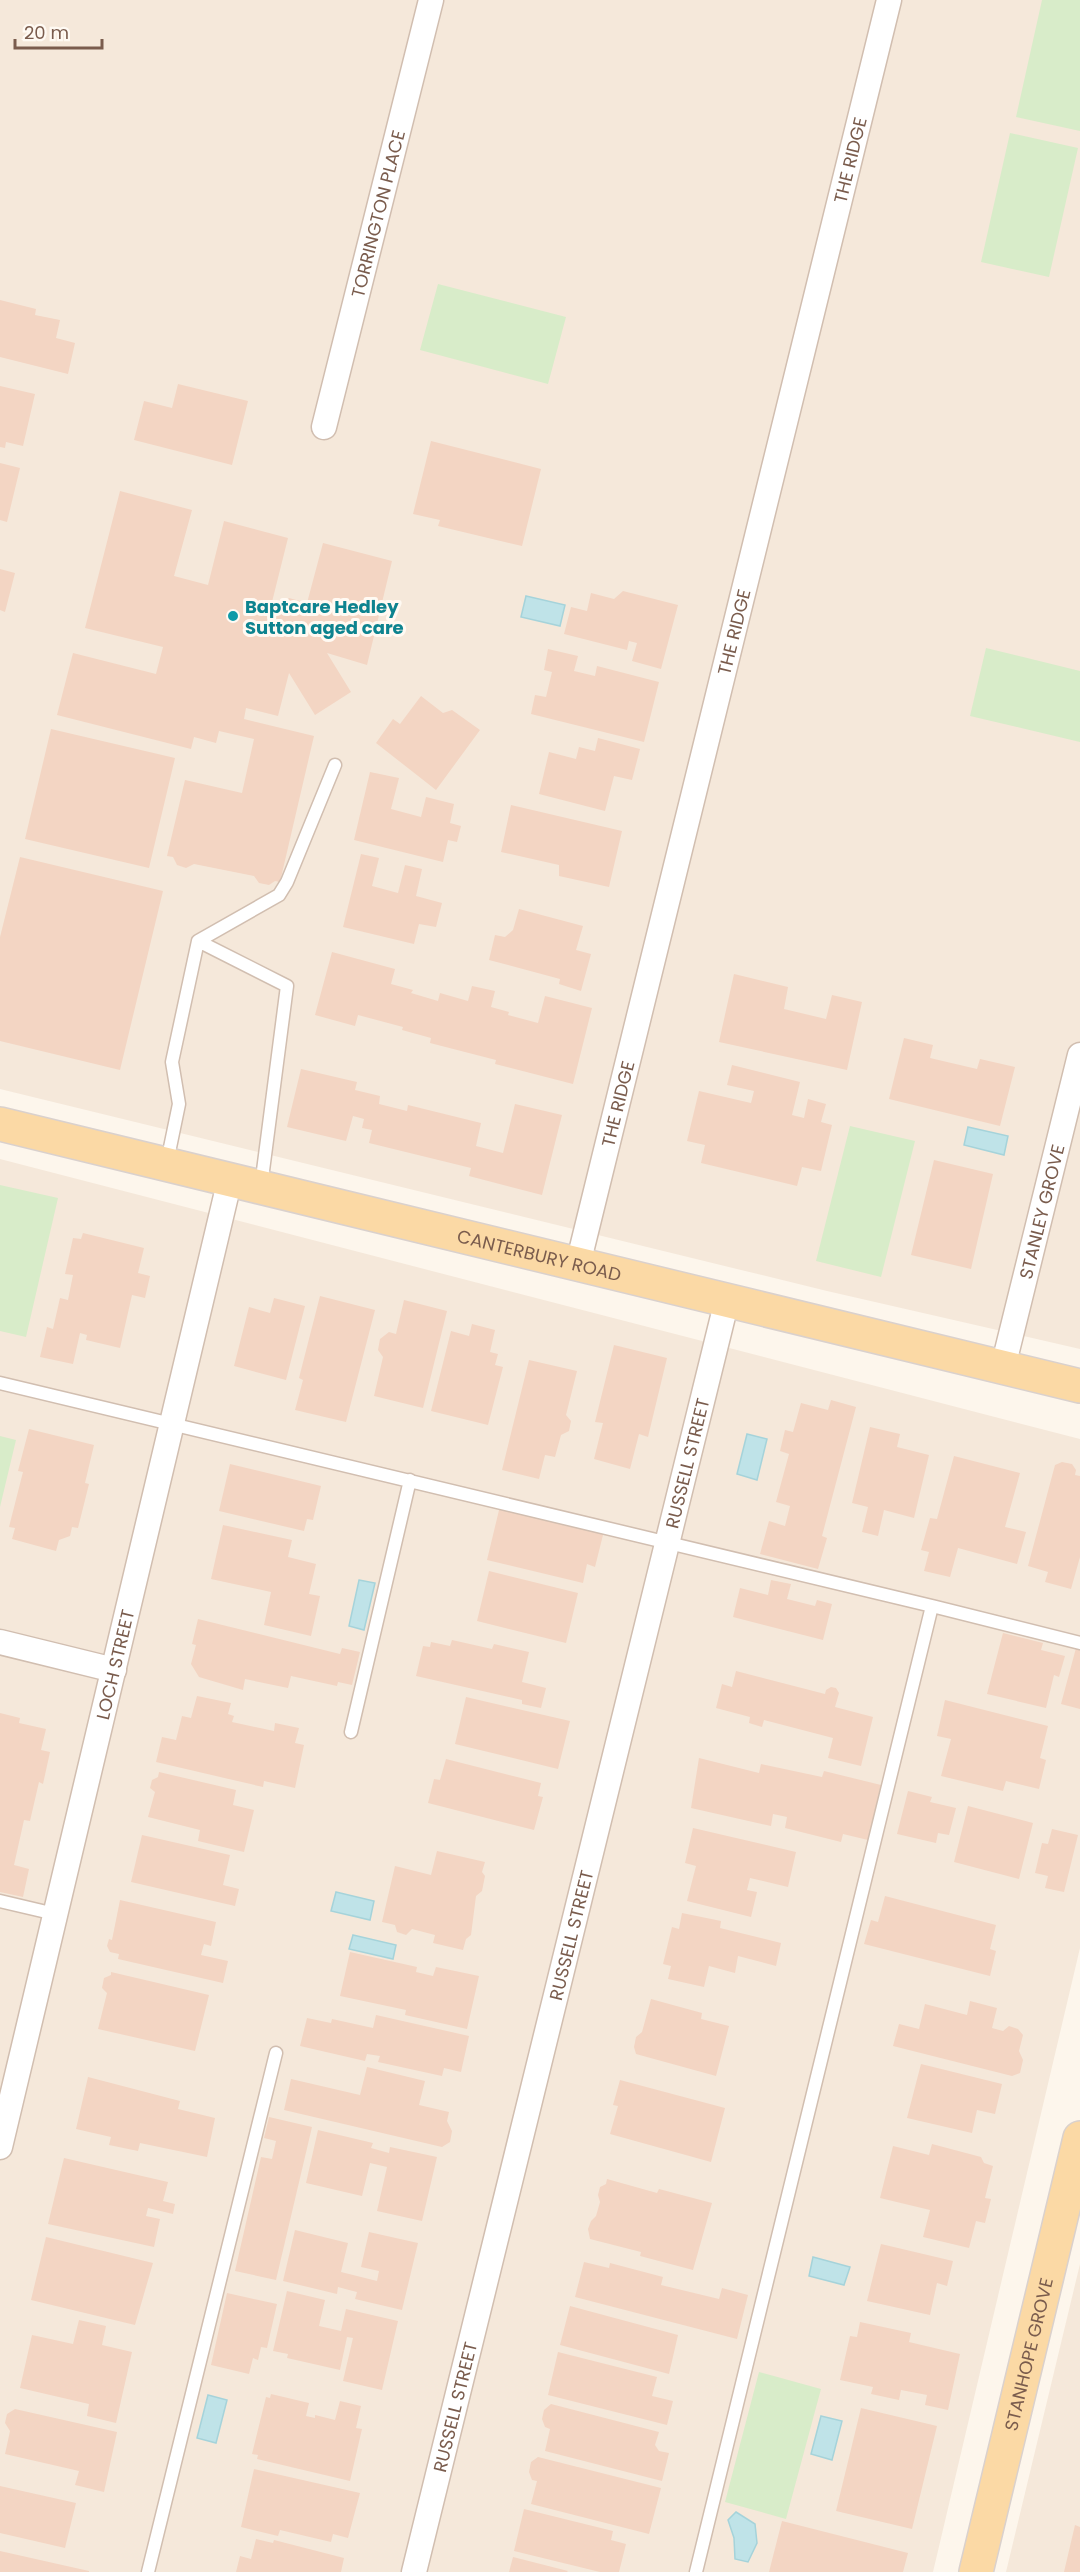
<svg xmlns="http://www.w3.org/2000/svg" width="1080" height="2572" viewBox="0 0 1080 2572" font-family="Poppins,sans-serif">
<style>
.residential{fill:#f5e8da}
.green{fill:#d8ecc9}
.water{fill:#bfe3e8;stroke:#a5d3da;stroke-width:1.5}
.building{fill:#f3d5c3}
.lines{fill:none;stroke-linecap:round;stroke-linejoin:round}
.service-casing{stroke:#d1beb0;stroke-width:15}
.minor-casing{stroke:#d1beb0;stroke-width:27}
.primary-casing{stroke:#dad1cd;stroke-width:36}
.service{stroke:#fff;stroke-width:12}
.minor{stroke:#fff;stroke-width:24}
.primary{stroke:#fbd9a5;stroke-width:33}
.culture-dot{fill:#0f9aa8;stroke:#fffaf3;stroke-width:2}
.labels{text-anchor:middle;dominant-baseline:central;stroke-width:6;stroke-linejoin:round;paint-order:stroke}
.street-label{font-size:18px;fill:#7a5c4d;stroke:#fffaf3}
.culture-label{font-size:18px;font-weight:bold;fill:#0d838f;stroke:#fffaf3;text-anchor:start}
</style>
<rect width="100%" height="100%" fill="#fdf6ec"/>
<path class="residential" d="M0,0H1080V1349L827,1291L0,1089Z
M0,1159L1080,1439V1948L933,2572H0Z
M1080,2264V2572H1006Z"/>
<path class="green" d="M1042,0H1080V131L1016,117Z
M1010,133L1078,148L1049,277L981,262Z
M438,284L566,317L548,384L420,350Z
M986,648L1080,671V742L970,716Z
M850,1126L915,1141L881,1277L816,1261Z
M0,1185L58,1198L26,1337L0,1331Z
M0,1436L16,1440L0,1507Z
M759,2372L821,2389L786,2519L725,2502Z"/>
<path class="water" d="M526,596L565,605L560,626L521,617Z
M968,1127L1008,1136L1004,1155L964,1145Z
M747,1434L767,1439L757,1480L737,1474Z
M359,1580L375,1583L364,1630L349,1626Z
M336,1892L374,1901L370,1920L331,1911Z
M353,1935L396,1945L393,1959L349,1949Z
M813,2257L850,2267L844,2285L809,2276Z
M208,2395L227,2400L216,2443L197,2438Z
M821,2416L842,2421L832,2460L811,2454Z
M736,2512L755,2524L757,2543L748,2562L735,2559L734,2538L728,2520Z"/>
<path class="building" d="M0,300L36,309L35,315L60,320L56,338L75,343L68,374L0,357Z
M178,384L248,401L232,465L134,440L144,401L172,408Z
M0,386L35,394L23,446L6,442L5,448L0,447Z
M431,441L541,469L522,546L438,526L440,520L413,514Z
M0,463L20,468L7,522L0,520Z
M120,491L192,510L174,576L208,585L224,521L288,538L272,602L280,604L289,598L307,603L323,543L392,561L367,665L327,653L351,692L315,715L289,673L278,716L246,708L244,719L314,736L280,882L275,881L269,885L259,883L254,876L194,864L186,868L177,865L173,857L167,856L185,780L242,793L254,739L219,731L216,743L194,737L191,749L57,715L73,653L156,674L163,647L85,628Z
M0,569L15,573L5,612L0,610Z
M623,591L678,605L661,669L632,661L637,643L629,641L627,650L564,634L571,607L587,611L591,593L614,599Z
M548,649L578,656L574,671L595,676L597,666L659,682L644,742L531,714L535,695L546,697L552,672L544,670Z
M421,696L443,713L452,710L480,730L436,790L376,743L393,719L400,724Z
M51,729L175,758L149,868L25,839Z
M598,738L640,749L632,780L614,776L605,811L539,794L549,752L576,759L579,747L595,751Z
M370,772L399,778L391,809L421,817L426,797L454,804L450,823L461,826L457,842L448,840L443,862L354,840Z
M511,805L622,831L609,887L559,876V865L501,852Z
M361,854L379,858L372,886L398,893L405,865L422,869L416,896L442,903L436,927L419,924L414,944L343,927Z
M20,857L163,891L120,1070L0,1041V937Z
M519,909L583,926L576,950L591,954L581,991L559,984L560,979L489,960L495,935L505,937L513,930Z
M332,952L395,969L391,984L413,990L411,993L438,1001L440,993L468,1001L472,986L495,991L491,1007L509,1012L508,1015L538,1023L545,996L592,1008L573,1084L495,1064L496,1060L430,1043L431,1038L402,1030L403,1027L358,1015L355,1026L315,1015Z
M734,974L788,987L784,1009L826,1019L832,995L862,1002L847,1070L719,1042Z
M904,1038L933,1045L930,1058L977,1069L980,1059L1015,1067L1000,1126L889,1099Z
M732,1065L800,1082L792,1115L804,1118L808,1099L826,1104L821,1122L832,1125L821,1171L802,1167L797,1186L701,1163L705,1145L687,1141L699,1091L751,1103L754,1091L727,1085Z
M301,1069L357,1082L355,1090L380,1096L379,1104L407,1111L408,1105L481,1123L476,1146L503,1153L515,1104L562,1115L542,1195L469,1176L471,1168L369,1143L372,1130L362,1128L364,1119L353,1116L346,1141L287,1127Z
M934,1160L993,1174L971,1269L911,1255Z
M83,1233L144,1248L138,1273L150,1276L145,1298L132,1295L120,1348L86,1340L87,1335L80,1333L73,1364L40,1357L47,1327L53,1329L60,1298L68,1300L73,1275L65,1274L73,1238L81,1239Z
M320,1296L375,1310L346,1422L295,1410L303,1380L299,1378Z
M274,1298L305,1306L286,1380L234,1366L249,1307L270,1313Z
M404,1300L447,1311L423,1408L374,1396L383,1357L378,1350L380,1339L389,1332L396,1334Z
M472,1324L495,1330L490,1352L498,1354L495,1365L503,1367L488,1425L431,1411L451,1331L469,1336Z
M614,1345L667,1358L648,1437L639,1434L630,1469L594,1459L603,1423L595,1422Z
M529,1360L577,1371L566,1415L571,1421L569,1431L561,1435L555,1457L545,1455L539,1479L502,1470Z
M831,1400L856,1407L822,1536L827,1538L818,1569L760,1554L769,1521L785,1526L790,1506L776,1502L789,1454L780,1451L785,1430L793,1432L801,1403L828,1410Z
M870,1427L900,1434L897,1447L929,1455L914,1518L884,1510L878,1536L862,1532L868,1507L852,1503Z
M29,1429L94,1445L85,1483L89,1484L78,1528L72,1527L70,1536L59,1540L56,1551L12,1539L15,1528L9,1527L23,1472L18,1471Z
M954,1456L1020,1473L1005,1527L1026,1532L1017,1564L958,1548L950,1577L924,1571L929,1552L921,1550L930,1518L937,1519Z
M1062,1462L1072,1464L1076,1470L1075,1475L1080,1476V1557L1071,1589L1045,1582L1048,1572L1028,1566L1055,1465Z
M230,1464L321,1486L313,1520L307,1519L304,1531L219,1511Z
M500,1506L604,1531L595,1567L587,1564L583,1583L487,1560Z
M223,1525L292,1540L288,1557L316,1564L309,1594L320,1596L311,1636L264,1625L271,1592L211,1579Z
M489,1571L578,1593L566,1643L477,1621Z
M771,1580L791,1584L787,1599L815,1606L817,1600L832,1604L823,1640L733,1617L740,1588L768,1595Z
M198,1619L340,1654L342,1648L360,1652L352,1685L338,1682L337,1686L291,1676L288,1688L245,1679L243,1690L199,1677L191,1664L196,1645L192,1644Z
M1003,1633L1043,1643L1041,1650L1065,1656L1059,1677L1054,1675L1046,1708L987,1694Z
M452,1640L492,1649L494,1644L529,1652L522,1682L546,1688L541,1708L522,1704V1700L416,1676L423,1646L430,1647L431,1642L450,1646Z
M1076,1648L1080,1649V1709L1061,1704Z
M736,1671L825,1694L826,1690L831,1687L836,1688L839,1693L835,1707L873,1717L861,1766L828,1758L833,1738L764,1720L762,1727L749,1723L750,1717L716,1708L722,1684L732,1687Z
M197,1696L231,1703L228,1714L234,1716L232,1722L274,1731L275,1723L299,1728L295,1743L304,1745L295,1788L264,1781L263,1787L156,1762L162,1737L176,1740L182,1716L191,1718Z
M466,1697L570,1721L558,1769L455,1744Z
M945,1700L1048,1726L1040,1758L1046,1760L1039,1789L1006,1781L1003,1791L941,1776L951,1739L937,1736Z
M0,1713L20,1718L19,1723L46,1729L41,1750L50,1752L43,1784L39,1782L30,1821L24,1820L14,1865L29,1869L23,1897L0,1892Z
M699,1758L759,1773L761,1764L822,1777L824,1771L881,1785L868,1840L843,1834L841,1842L785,1828L787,1817L773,1814L771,1826L691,1808Z
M446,1759L541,1783L538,1796L543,1797L534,1830L428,1803L434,1779L440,1780Z
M159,1772L236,1790L233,1805L254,1810L244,1852L198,1841L200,1830L148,1817L155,1792L150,1788L152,1780L158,1777Z
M908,1791L932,1797L930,1802L956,1808L949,1835L938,1833L936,1843L897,1834Z
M968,1806L1033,1823L1019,1879L954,1862Z
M693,1828L796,1852L788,1887L750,1878L747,1890L757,1892L751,1917L687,1901L696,1866L685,1863Z
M1052,1829L1078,1835L1064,1892L1045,1888L1048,1876L1035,1873L1042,1843L1048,1844Z
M142,1835L230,1855L223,1885L239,1889L235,1906L131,1882Z
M437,1851L485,1862L482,1872L485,1876L482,1891L476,1896L471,1935L466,1939L463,1950L433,1943L435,1935L412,1929L406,1935L397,1932L395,1925L382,1922L395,1866L431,1875Z
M885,1896L996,1925L990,1949L996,1951L990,1976L864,1944L871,1920L878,1922Z
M120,1900L216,1922L211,1946L204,1944L201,1955L228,1961L223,1983L118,1959L119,1954L110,1952L107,1946L109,1939L112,1940Z
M682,1913L721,1921L720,1928L781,1943L776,1966L738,1956L735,1973L709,1966L704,1987L668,1979L671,1966L663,1964L672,1927L679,1929Z
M350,1952L417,1967L416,1972L433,1976L436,1967L479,1976L467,2029L405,2015L406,2010L340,1996Z
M111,1972L209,1995L195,2051L98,2029L107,1993L102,1988L104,1978L111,1975Z
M651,1999L702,2013L701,2019L729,2026L716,2076L636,2054L634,2047L636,2037L642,2032Z
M970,2001L997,2008L992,2028L1003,2031L1009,2026L1018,2029L1023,2035L1019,2051L1023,2060L1020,2073L1012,2076L893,2046L899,2024L919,2029L925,2004L967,2015Z
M376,2015L469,2036L461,2072L444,2068L442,2076L378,2062L380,2056L367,2054L365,2061L300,2046L307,2018L331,2023L332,2019L373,2028Z
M921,2064L1002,2084L995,2114L977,2110L972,2133L907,2118Z
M367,2067L425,2081L419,2105L449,2112L447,2121L452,2131L450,2142L442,2147L284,2110L291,2079L360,2095Z
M88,2077L180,2101L178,2109L215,2118L207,2157L140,2143L138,2151L109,2145L111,2137L76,2129Z
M620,2080L725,2108L711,2162L610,2134L618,2106L613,2105Z
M269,2117L312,2127L276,2280L235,2271L261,2157L272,2159L276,2141L264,2138Z
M318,2130L373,2143L371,2148L389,2153L390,2147L437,2157L422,2221L377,2211L387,2167L370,2163L362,2196L306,2183Z
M932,2144L981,2157L984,2163L993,2166L985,2198L991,2199L985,2223L976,2221L969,2248L923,2237L930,2210L880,2198L893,2146L929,2155Z
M64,2158L168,2182L163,2201L175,2204L173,2214L148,2208L146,2216L160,2219L154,2247L48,2224Z
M607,2179L657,2193L659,2189L712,2203L693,2270L640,2256L641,2252L590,2239L588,2229L591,2221L596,2216L600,2202L598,2195L600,2187L606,2184Z
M295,2230L348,2243L341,2272L377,2281L379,2271L361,2267L369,2232L418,2243L402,2310L355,2299L357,2292L349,2290L338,2287L337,2294L283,2281Z
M46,2237L153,2263L135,2325L31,2300Z
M881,2244L953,2261L947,2286L937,2283L930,2315L867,2301Z
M584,2262L609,2268L610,2263L663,2277L661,2285L719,2299L722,2288L748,2295L737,2339L575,2297Z
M287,2291L325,2300L319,2326L341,2331L346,2309L398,2321L382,2390L343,2381L353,2338L347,2337L340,2370L287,2358L288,2354L273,2351Z
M227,2293L277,2304L267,2348L261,2347L258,2360L253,2358L249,2374L211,2365Z
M570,2306L678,2335L669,2374L560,2345Z
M79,2320L106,2326L102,2345L132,2352L116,2423L87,2416L89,2404L20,2388L32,2335L73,2344Z
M860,2322L911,2333L909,2342L960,2354L948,2410L925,2405L927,2395L901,2390L899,2400L871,2394L873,2387L840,2380L850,2336L857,2337Z
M558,2352L657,2377L652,2396L673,2401L667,2425L548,2395Z
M271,2394L309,2403L306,2416L315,2418V2415L335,2420L340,2401L361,2406L356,2428L362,2429L350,2481L257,2459L258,2455L252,2454L266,2397L270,2398Z
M551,2404L659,2432L655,2445L659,2451L669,2453L662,2481L545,2451L550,2429L545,2427L542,2419L544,2410Z
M861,2408L937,2426L912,2529L836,2511Z
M15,2409L117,2432L104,2492L75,2485L79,2471L5,2454L10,2431L5,2423L7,2414Z
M538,2457L661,2488L649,2534L531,2504L537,2481L532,2480L529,2472L531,2462Z
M254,2469L360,2493L348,2538L333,2534L331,2542L280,2530L278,2536L241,2527Z
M0,2486L76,2503L65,2548L0,2533Z
M524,2509L613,2531L611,2540L626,2544L619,2572H600L514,2551Z
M782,2521L908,2553L903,2572H769Z
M1075,2525L1080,2527V2572H1064Z
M256,2539L273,2543L274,2540L344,2558L341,2572H236L240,2556L251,2559Z
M0,2551L89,2571V2572H0Z
M513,2557L568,2571L567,2572H509Z"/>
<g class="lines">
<g class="service-casing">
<path id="service" d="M198,941L287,986L261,1186
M167,1162L179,1104L172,1062L198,941L279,895L287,882L335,765
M0,1383L932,1606
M351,1732L410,1480
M0,1901L55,1914
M148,2572L276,2053
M696,2572L932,1606L1080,1643"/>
</g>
<g class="minor-casing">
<g id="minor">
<path id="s1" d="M324,427L431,0"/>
<path id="s2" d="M578,1264L889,0"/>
<path id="s3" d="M1003,1367L1080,1055"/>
<path d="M0,1642L114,1670"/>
<path id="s4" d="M0,2147L230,1179"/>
<path id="s5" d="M414,2572L727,1300"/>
</g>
</g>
<g class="primary-casing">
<g id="primary">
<path id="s6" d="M0,1124L1080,1386"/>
<path id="s7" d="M976,2572L1080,2138"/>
</g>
</g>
<use href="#service" class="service"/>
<use href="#minor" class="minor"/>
<use href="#primary" class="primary"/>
</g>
<circle class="culture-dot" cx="233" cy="616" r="6"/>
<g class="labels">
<g class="street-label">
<text stroke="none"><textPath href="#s2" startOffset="1137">THE RIDGE</textPath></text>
<text stroke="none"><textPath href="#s1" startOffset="220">TORRINGTON PLACE</textPath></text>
<text stroke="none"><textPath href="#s2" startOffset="651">THE RIDGE</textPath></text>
<text stroke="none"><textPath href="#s2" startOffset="165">THE RIDGE</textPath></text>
<text stroke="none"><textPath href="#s3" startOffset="160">STANLEY GROVE</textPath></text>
<text stroke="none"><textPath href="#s6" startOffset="555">CANTERBURY ROAD</textPath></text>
<text stroke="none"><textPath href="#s5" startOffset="1142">RUSSELL STREET</textPath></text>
<text stroke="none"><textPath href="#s4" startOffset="496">LOCH STREET</textPath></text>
<text stroke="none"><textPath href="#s5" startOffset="656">RUSSELL STREET</textPath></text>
<text stroke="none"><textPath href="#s7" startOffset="224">STANHOPE GROVE</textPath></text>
<text stroke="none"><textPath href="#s5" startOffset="170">RUSSELL STREET</textPath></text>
</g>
<g class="culture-label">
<text x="245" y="606">Baptcare Hedley<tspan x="245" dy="21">Sutton aged care</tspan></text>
</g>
</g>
<path d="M15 39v9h87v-9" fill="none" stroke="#7a5c4d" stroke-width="3"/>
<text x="24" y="39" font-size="18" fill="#7a5c4d" stroke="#fffaf3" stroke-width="4.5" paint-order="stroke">20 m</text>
</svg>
